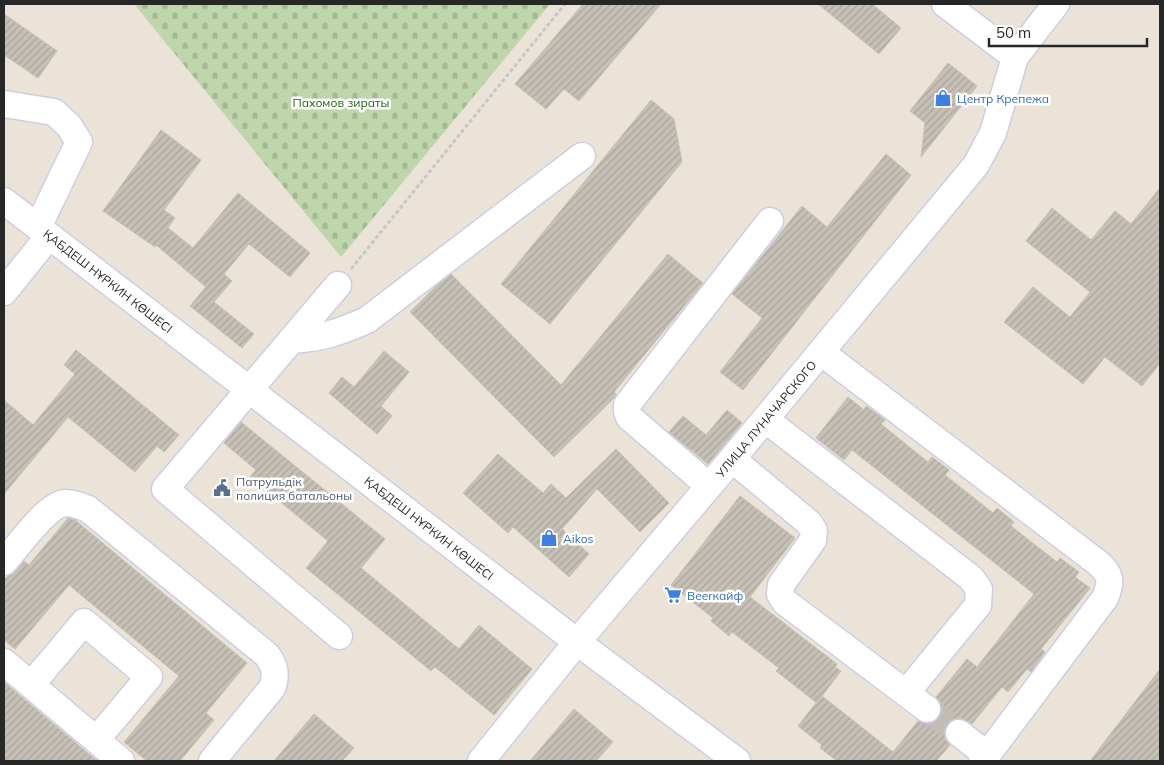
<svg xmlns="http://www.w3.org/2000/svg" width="1164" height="765" viewBox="0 0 1164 765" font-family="Mulish,sans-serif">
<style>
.cemetery{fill:url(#cemetery-stones)}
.building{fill:url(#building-hatch);stroke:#c6c0b1}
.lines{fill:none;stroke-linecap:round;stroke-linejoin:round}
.minor-tunnel{stroke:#c4bdb4;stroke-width:26;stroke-dasharray:26 13;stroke-linecap:butt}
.minor-casing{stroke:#cccfe2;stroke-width:29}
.path{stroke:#c7c7c7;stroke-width:3;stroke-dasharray:4 2.5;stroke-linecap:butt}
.minor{stroke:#fff;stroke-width:26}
.labels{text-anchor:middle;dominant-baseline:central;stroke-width:5;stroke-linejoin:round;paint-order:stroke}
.shop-label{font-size:12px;fill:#366cbe;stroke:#fff;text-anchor:start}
.park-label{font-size:12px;fill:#206713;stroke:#fff}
.street-label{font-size:12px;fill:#272727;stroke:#fff}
.service-label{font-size:12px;fill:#4e5e75;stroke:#fff;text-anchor:start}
</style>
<defs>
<pattern id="cemetery-stones" width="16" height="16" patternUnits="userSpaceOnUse" patternTransform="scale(1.25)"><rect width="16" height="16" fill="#bfd6ac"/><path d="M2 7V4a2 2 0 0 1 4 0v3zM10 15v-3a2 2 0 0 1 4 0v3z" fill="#a4b894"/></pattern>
<pattern id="building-hatch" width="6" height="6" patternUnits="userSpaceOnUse" patternTransform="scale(1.25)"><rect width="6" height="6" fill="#c6c0b7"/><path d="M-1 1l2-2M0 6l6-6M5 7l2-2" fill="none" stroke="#aaa59d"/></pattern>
</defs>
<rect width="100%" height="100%" fill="#ebe3d7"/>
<path class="cemetery" d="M134,4H550L341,257Z"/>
<path class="building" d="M583,4H661L579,101L564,89L546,109L515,84Z
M818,4H872L901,28L879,54Z
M4,14L57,51L38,78L4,55Z
M948,63L977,86L921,157L925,123L910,111Z
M651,100L674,119L682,162L550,324L501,284Z
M161,130L201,160L164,210L175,218L168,228L193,248L238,193L310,253L290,277L249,244L224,274L232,281L214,302L254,334L242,348L190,306L206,287L156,245L155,247L103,211Z
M886,154L911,175L743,390L720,372L762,318L732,294L802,206L827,227Z
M1160,188V363L1142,386L1105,357L1083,384L1004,322L1033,287L1070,317L1090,292L1026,241L1052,208L1091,240L1115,211L1131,224Z
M668,254L703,283L614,392L616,394L615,397L554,457L410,312L435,287L451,274L561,385Z
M76,350L179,435L164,452L157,446L135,472L68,417L4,494V400L33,425L75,374L64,365Z
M384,351L409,372L381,406L392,416L377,434L329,393L342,377L354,387Z
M848,397L864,410L866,406L885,420L881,424L928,462L932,457L949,470L945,475L993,513L997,508L1014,522L1011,526L1057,562L1060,558L1079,572L1075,577L1090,588L1041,649L1045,652L1031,672L1027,669L1008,692L1002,687L972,724L961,718L954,719L948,723L944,731L945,739L950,745L936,761H837L820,748L822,745L798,726L819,699L817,703L776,671L779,668L732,632L729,636L711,621L713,618L671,585L740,496L795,538L750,597L837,664L835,667L841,671L822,696L893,752L918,721L926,724L933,723L939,718L942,710L941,703L936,697L967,659L977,667L1034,594L852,450L844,460L816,438Z
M727,410L742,423L708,464L669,432L683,416L706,435Z
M241,422L385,539L361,568L459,649L479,625L532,669L494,715L435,667L431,671L306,568L328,541L250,477L256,470L224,443Z
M616,449L669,503L640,532L597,489L562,529L589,554L569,577L513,527L508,533L463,493L498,454L543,493L551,484L566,498Z
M68,518L75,520L247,663L206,713L214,720L180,761H147L124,742L179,676L69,585L15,649L4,640V579L15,572L24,561L29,565Z
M1160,669V761H1090Z
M4,682L97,761H4Z
M574,709L613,742L596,761H530Z
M314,714L354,748L342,761H274Z"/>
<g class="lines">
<path class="minor-tunnel" d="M927,709L959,733"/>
<g class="minor-casing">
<path id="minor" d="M945,4L1015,57
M4,104L54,112L69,126L79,142L38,227
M4,201L577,642L737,761
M338,285L165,489L339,636
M4,292L49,236
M291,340C322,338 338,333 367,320L582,156
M822,353L1098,563C1111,574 1112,582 1105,598L987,755
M766,420L971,578L979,589L978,605L906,693
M732,459L809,523L814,531L813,540L781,585L780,594L785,602L927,709
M709,486L629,417L627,411V405L770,221
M4,562C17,548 46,505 65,503C74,503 81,506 88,509L267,655C275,666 277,675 272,688L212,761
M4,662L121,761
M31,685L84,622L149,677L96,740
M959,733L987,755L982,761
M481,761L577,642L732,459L976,165L993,133L1015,57L1056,4"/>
</g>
<path class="path" d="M351,269L565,4"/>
<use href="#minor" class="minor"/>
</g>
<defs>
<g id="shop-bare" transform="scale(1.35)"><path d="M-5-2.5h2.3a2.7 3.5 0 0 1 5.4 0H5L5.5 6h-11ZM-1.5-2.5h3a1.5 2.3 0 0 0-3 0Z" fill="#3f7fe0" stroke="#fff" stroke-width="2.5" paint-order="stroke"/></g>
<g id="civic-bare" transform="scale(1.35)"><path d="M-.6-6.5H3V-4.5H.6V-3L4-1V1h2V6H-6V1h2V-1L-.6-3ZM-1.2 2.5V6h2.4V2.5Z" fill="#5c6f8a" stroke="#fff" stroke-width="2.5" paint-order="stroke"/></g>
<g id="supermarket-bare" transform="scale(1.35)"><path d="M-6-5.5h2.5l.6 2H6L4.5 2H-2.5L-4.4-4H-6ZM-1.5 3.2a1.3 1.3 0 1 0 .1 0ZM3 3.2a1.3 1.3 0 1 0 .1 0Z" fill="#3f7fe0" stroke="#fff" stroke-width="2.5" paint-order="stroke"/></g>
</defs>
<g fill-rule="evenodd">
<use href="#shop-bare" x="943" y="98"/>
<use href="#civic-bare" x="222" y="488"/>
<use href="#shop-bare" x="549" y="538"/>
<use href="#supermarket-bare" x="673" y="595"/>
</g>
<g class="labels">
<g class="shop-label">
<text x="957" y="98">Центр Крепежа</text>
<text x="563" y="538">Aikos</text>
<text x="687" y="595">Beerкайф</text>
</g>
<g class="park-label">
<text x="341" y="102">Пахомов зираты</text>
</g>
<g class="street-label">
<text transform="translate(108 281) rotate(38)">ҚАБДЕШ НҰРКИН КӨШЕСІ</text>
<text transform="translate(766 419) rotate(-50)">УЛИЦА ЛУНАЧАРСКОГО</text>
<text transform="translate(429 528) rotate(38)">ҚАБДЕШ НҰРКИН КӨШЕСІ</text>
</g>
<g class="service-label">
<text x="236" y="481">Патрульдік<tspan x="236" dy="14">полиция батальоны</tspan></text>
</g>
</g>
<rect width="1164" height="765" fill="none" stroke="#272727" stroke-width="10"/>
<path d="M989 38v8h158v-8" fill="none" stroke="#272727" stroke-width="2.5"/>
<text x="996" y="38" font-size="15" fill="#272727" stroke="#ffffff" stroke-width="4" paint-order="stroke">50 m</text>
</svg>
